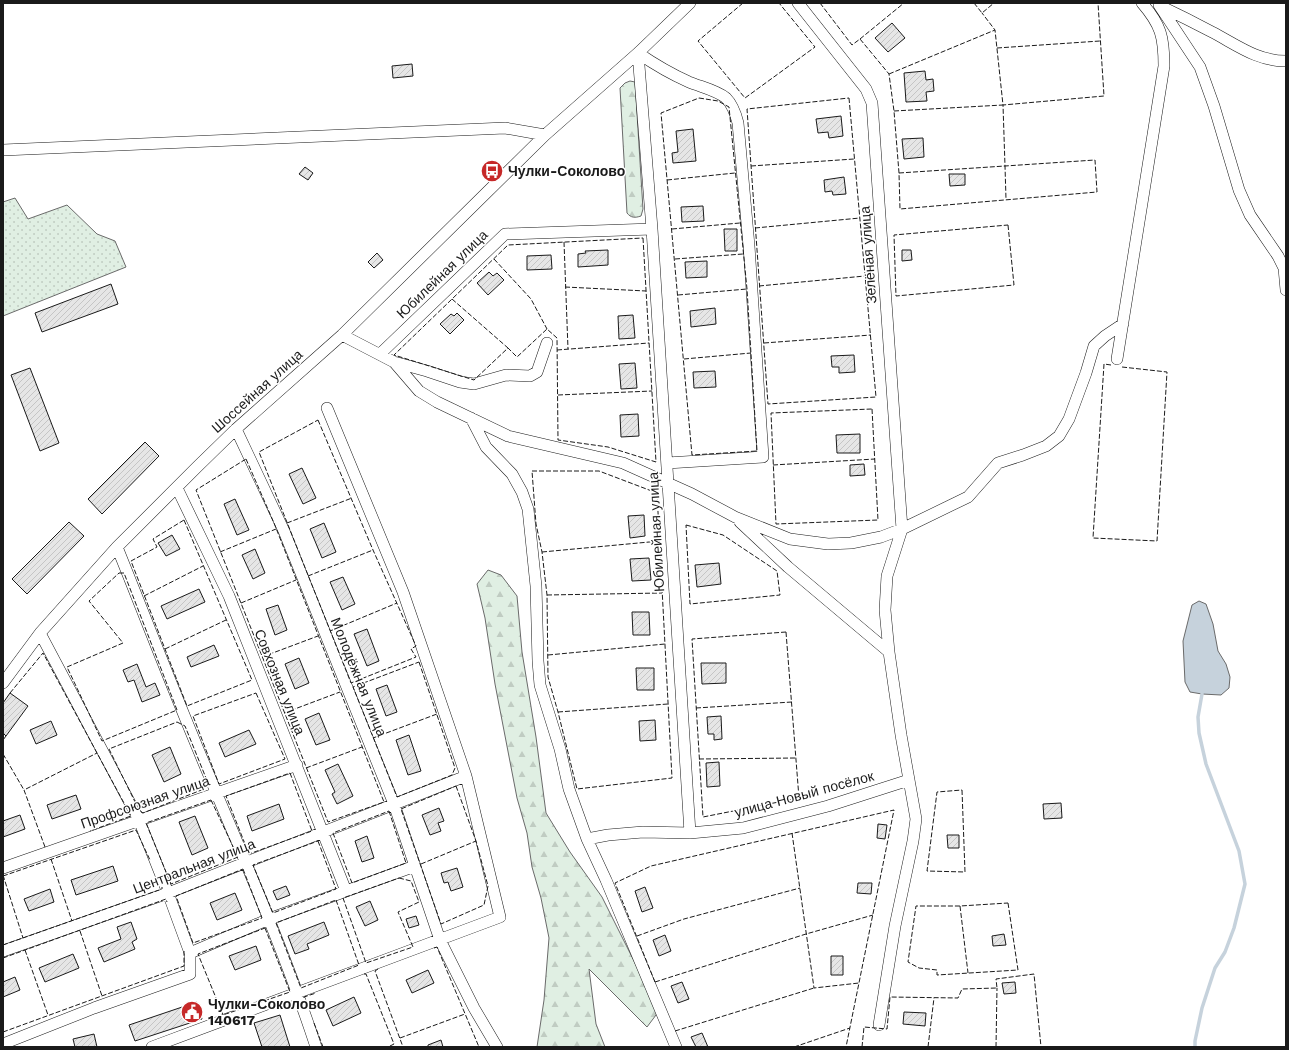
<svg xmlns="http://www.w3.org/2000/svg" width="1289" height="1050" viewBox="0 0 1289 1050" font-family="'Work Sans',sans-serif">
<style>
.forest{fill:url(#forest-firs);stroke:#6a6a6a}
.park{fill:url(#park-dots);stroke:#6a6a6a}
.water{fill:#c6d2dc;stroke:#6a6a6a}
.lines{fill:none;stroke-linecap:round;stroke-linejoin:round}
.stream{stroke:#c6d2dc;stroke-width:3.5}
.building{fill:url(#building-hatch);stroke:#1a1a1a}
.street-casing{stroke:#1a1a1a;stroke-width:12}
.street{stroke:#fff;stroke-width:11}
.fence{stroke:#1a1a1a;stroke-width:1;stroke-dasharray:5 2;stroke-linecap:butt}
.labels{text-anchor:middle;dominant-baseline:central;stroke-width:3;stroke-linejoin:round;paint-order:stroke}
.poi-label{font-size:14px;font-weight:bold;fill:#1a1a1a;stroke:#fff;text-anchor:start}
.street-label{font-size:14px;fill:#1a1a1a;stroke:#fff}
</style>
<defs>
<pattern id="forest-firs" width="22" height="20" patternUnits="userSpaceOnUse"><rect width="22" height="20" fill="#e0efe3"/><path d="M5 1l3.5 6h-7zM16 11l3.5 6h-7z" fill="#c0ccc2"/></pattern>
<pattern id="park-dots" width="8" height="8" patternUnits="userSpaceOnUse"><rect width="8" height="8" fill="#e0efe3"/><path d="M2 2h.1M6 6h.1" fill="none" stroke="#c0ccc2" stroke-width="1.8" stroke-linecap="round"/></pattern>
<pattern id="building-hatch" width="6" height="6" patternUnits="userSpaceOnUse"><rect width="6" height="6" fill="#e6e6e6"/><path d="M-1 1l2-2M0 6l6-6M5 7l2-2" fill="none" stroke="#c5c5c5"/></pattern>
</defs>
<rect width="100%" height="100%" fill="#fff"/>
<path class="forest" d="M630,81L635,82L643,209L641,216C635,218 631,218 627,213L620,88L625,83Z
M488,570L501,575L517,596L522,652L536,737L546,813L570,852L602,897L659,1011L647,1027L589,969L596,1024L605,1047H537L544,1000L549,938L541,898L532,867L527,833L517,798L495,684L485,618L477,584Z"/>
<path class="park" d="M15,198L28,219L67,205L97,234L115,241L126,267L3,316V202Z"/>
<path class="water" d="M1199,601L1206,604L1213,624L1218,651L1226,664L1230,677L1229,688L1221,695L1202,694L1190,692L1185,682L1183,641L1192,605Z"/>
<g class="lines">
<path class="stream" d="M1195,1047V1041L1202,1008L1215,968L1225,952L1234,928L1245,884L1239,851L1206,764L1199,733L1198,717L1202,694"/>
</g>
<path class="building" d="M892,23L905,38L888,52L875,38Z
M412,64L413,76L393,78L392,66Z
M925,71L926,80L933,79L934,91L926,92L927,101L906,102L904,73Z
M841,116L843,136L829,138L828,132L818,133L816,119Z
M693,129L696,161L673,163L672,153L678,152L676,131Z
M923,138L924,157L904,159L902,139Z
M305,167L313,173L308,180L299,174Z
M949,174H965V185L950,186Z
M844,177L846,194L833,195L832,191L825,192L824,180Z
M703,206L704,221L682,222L681,207Z
M724,229H737V251H725Z
M608,250V265L578,267V254L586,253L585,251Z
M902,250H911L912,260L902,261Z
M377,253L383,260L374,268L368,262Z
M551,255L552,269L527,270V256Z
M707,261V277L686,278L685,262Z
M489,272L493,276L497,273L504,280L488,295L477,283Z
M111,284L118,304L42,332L35,313Z
M715,308L716,324L691,327L690,311Z
M457,313L464,320L450,334L440,324L451,314L454,316Z
M633,315L635,338L619,339L618,316Z
M854,355L855,372L839,373V367H832L831,356Z
M635,363L637,388L621,389L619,364Z
M30,368L59,443L40,451L11,375Z
M715,371L716,387L694,388L693,372Z
M638,414L639,436L621,437L620,415Z
M860,434V453H837L836,435Z
M145,442L159,456L102,514L88,499Z
M864,464L865,475L850,476V465Z
M302,468L316,498L303,504L289,474Z
M235,499L249,530L237,535L224,504Z
M644,515L645,536L630,538L628,516Z
M69,522L84,536L27,594L12,579Z
M324,523L336,552L322,558L310,529Z
M172,535L180,549L166,556L158,543Z
M255,549L265,573L253,579L242,555Z
M649,558L651,580L632,581L630,559Z
M719,563L721,584L697,587L695,565Z
M343,577L355,604L342,610L330,582Z
M199,589L205,602L167,619L161,606Z
M278,605L287,630L275,635L266,609Z
M632,612H649L650,635H633Z
M367,629L379,661L367,666L354,634Z
M214,645L219,656L191,667L187,657Z
M299,658L309,683L295,689L285,664Z
M701,663H726V683L702,684Z
M137,664L146,687L155,683L160,695L142,702L134,680L128,682L123,670Z
M636,668H654V690H637Z
M387,685L397,712L386,716L376,689Z
M10,693L28,706L6,736L3,733V703Z
M319,713L330,740L316,745L305,719Z
M721,716L722,739L714,740V734H708L707,717Z
M655,720L656,740L640,741L639,721Z
M51,721L57,735L36,744L30,730Z
M249,730L256,744L225,757L219,743Z
M409,735L421,771L408,775L396,740Z
M170,747L181,774L164,782L152,755Z
M719,762L720,786L707,787L706,763Z
M338,764L353,796L337,804L332,794L335,792L325,770Z
M76,795L81,809L52,819L47,805Z
M1061,803L1062,818L1044,819L1043,804Z
M279,804L284,819L252,831L247,816Z
M439,808L444,821L438,823L441,831L430,835L422,815Z
M20,815L25,829L3,837V821Z
M195,816L208,848L192,855L179,822Z
M878,824L887,825L885,839L877,838Z
M947,835H959V848H948Z
M367,836L374,858L362,862L355,841Z
M113,866L118,881L76,895L71,880Z
M457,868L463,887L451,891L448,882L444,883L441,873Z
M858,883H872L871,894L857,893Z
M286,886L290,895L277,900L273,891Z
M645,887L653,908L642,912L635,891Z
M50,889L54,902L29,911L24,899Z
M235,893L242,910L217,920L210,903Z
M370,901L378,920L365,926L356,907Z
M416,916L419,925L409,928L406,919Z
M131,922L137,939L132,942L135,949L104,962L98,948L121,939L117,927Z
M324,922L329,935L307,944L309,949L295,954L288,936Z
M1004,934L1006,945L993,946L992,936Z
M665,935L671,951L659,956L653,940Z
M256,946L261,960L235,970L229,956Z
M73,954L79,968L45,982L39,968Z
M831,956H843V975H831Z
M428,970L434,983L412,993L406,980Z
M15,977L20,990L3,997V982Z
M682,982L689,999L678,1003L671,986Z
M1015,982L1016,993L1004,994L1002,983Z
M354,997L361,1013L333,1026L326,1010Z
M197,1002L202,1019L135,1041L129,1025Z
M904,1012L926,1013L925,1026L903,1024Z
M280,1015L290,1047H262L254,1023Z
M702,1033L708,1047H696L691,1037Z
M94,1034L97,1047H75L73,1039Z
M441,1040L443,1047H428V1045Z"/>
<g class="lines">
<g class="street-casing">
<path id="street" d="M798,3L866,89L872,103L902,529L887,576L885,610L889,652L901,735L916,819L913,841L895,926L879,1025
M1159,5L1200,67L1214,106L1239,190L1250,215L1278,256L1284,268L1286,290
M1160,6C1177,14 1195,23 1212,32C1237,45 1257,61 1286,61
M638,53L652,229L690,833
M638,53C654,64 671,74 689,82C701,87 716,90 726,98C733,105 736,115 738,123L749,246L763,457L667,463
M3,150L505,128L545,135
M342,335L394,362L427,371L460,382L474,384L506,375L530,376L537,372L547,343
M380,354L505,234L652,229
M1117,359L1164,66C1164,37 1161,25 1142,3
M394,362L419,391L437,402L508,436L623,463L692,494L735,517L790,539L828,544L851,543L881,537L902,529L968,497L998,463L1023,455L1046,446L1059,436L1069,419L1086,373L1094,346L1105,336L1123,324
M471,418L486,447L512,474L522,492L528,509L536,586L538,661L540,685L560,749L569,789L587,839L606,880L676,1047
M236,429L284,531L394,804L440,940L474,1008L497,1047
M177,488L229,596L346,891
M740,522L788,567L889,652
M117,547C144,614 170,682 198,749C239,848 283,946 316,1047
M40,633L139,820L168,893L190,953L269,919L415,866
M3,683L40,633L117,547L197,467L236,429L342,335L545,135L638,53L690,3
M587,839L608,835L643,832L690,833L743,828L828,806L909,780
M3,868L297,765
M3,951L168,893L466,776
M3,1044L94,1008L190,974V953
M152,1047L500,917L466,776L403,592L327,408"/>
</g>
<use href="#street" class="street"/>
<path class="fence" d="M743,3L698,41L745,98L815,47L779,3
M820,3L852,45L860,39L889,74L894,111L899,173L900,209L1097,192L1095,160L1005,166L1003,105L1104,96L1098,3
M974,3L982,13L994,3
M860,39L904,3
M997,48L1100,41
M889,74L995,30
M699,98L718,101L729,107L747,289L757,451L692,455L661,113Z
M849,98L876,397L768,404L747,109Z
M894,111L1003,105L995,30L982,13
M751,166L854,159
M899,173L1005,166L1006,199
M667,180L735,173
M1008,225L1014,285L896,296L894,235Z
M755,228L860,218
M672,229L740,223
M643,238L656,462L608,447L558,440L557,338L547,329L517,357L508,348L474,380L394,355L508,245Z
M564,242L568,349
M494,259L531,299L547,329
M675,259L743,254
M759,286L865,276
M565,287L646,291
M678,295L747,289
M452,299L508,348
M764,343L871,335
M557,350L649,343
M684,359L751,353
M1111,365L1104,364L1093,538L1157,541L1167,372L1122,367
M558,395L652,391
M872,409L878,520L776,524L771,413Z
M318,420L373,550L416,646L411,649L416,657L351,683L259,452Z
M246,459L274,523L384,802L328,822L196,490Z
M773,465L875,459
M532,471H599L657,493L672,778L577,789L558,712L548,677L547,595L542,552L536,524Z
M184,520L252,680L187,706L131,561L157,547L153,539Z
M287,523L352,498
M686,525L723,535L777,571L780,595L690,604Z
M220,552L276,529
M542,552L660,541
M119,573H124L177,710L102,741L67,667L123,643L89,601Z
M308,576L373,550
M547,595L662,593
M144,596L203,566
M241,603L296,580
M330,631L397,603
M786,632L799,798L703,817L692,639Z
M165,649L226,620
M548,655L665,644
M262,657L318,636
M419,662L455,768L452,775L397,797L353,687Z
M10,693L43,653L131,816L90,831
M256,693L285,759L219,784L193,716Z
M696,708L792,702
M558,712L668,704
M284,713L340,692
M177,722L185,726L206,778L204,789L143,813L139,810L109,749Z
M373,738L437,714
M3,740L6,736
M3,754L24,790
M699,759L796,758
M306,768L362,747
M290,773L312,831L249,854L226,796Z
M456,786L476,841L488,886L484,905L441,924L401,809Z
M962,790L965,872L927,871L937,792Z
M211,800L238,857L171,884L146,823Z
M389,811L406,863L352,883L333,833Z
M792,833L814,988L859,983
M318,841L336,889L273,913L253,865Z
M45,847L24,790L97,753
M51,859L72,921
M421,864L476,841
M243,869L262,918L193,943L176,896Z
M3,875L23,938
M3,876L136,830L150,860
M399,878L411,881L419,902L398,912L413,947L366,963L343,898Z
M336,900L359,965L301,988L276,923Z
M1008,903L1018,970L937,975V970L919,968L908,962L916,906H960Z
M960,906L968,973
M265,928L290,992L223,1015L198,954Z
M80,931L102,996
M637,936L684,919L800,888
M3,945L162,889V887
M434,948L437,947L479,1047
M25,950L48,1015
M3,958L166,899L167,902
M378,969L375,971L403,1047
M364,974H366L394,1044L388,1047
M655,982L615,883L651,866L894,810L846,1047
M655,982L806,934L873,915
M304,998V997L316,993
M314,1023L323,1047
M675,1031L814,988
M3,1032L184,966V951
M400,1038L465,1014
M794,1047L850,1028
M862,1047L864,1027L887,1029L890,997L958,998L962,989L997,988L996,979L1034,974L1041,1047
M928,1047L934,998
M996,1047L997,988"/>
</g>
<defs>
<g id="bus-disc" transform="scale(1.15)"><circle r="9.5" fill="#c62828" stroke="#fff"/><path d="M-5-6H5V4H4V6H2V4H-2V6H-4V4H-5ZM-3.5-4V0h7V-4ZM-3.5 1.2v1.5H-2V1.2ZM2 1.2v1.5H3.5V1.2Z" fill="#fff"/></g>
<g id="civic-disc" transform="scale(1.15)"><circle r="9.5" fill="#c62828" stroke="#fff"/><path d="M-.6-6.5H3V-4.5H.6V-3L4-1V1h2V6H-6V1h2V-1L-.6-3ZM-1.2 2.5V6h2.4V2.5Z" fill="#fff"/></g>
</defs>
<g fill-rule="evenodd">
<use href="#bus-disc" x="492" y="171"/>
<use href="#civic-disc" x="192" y="1012"/>
</g>
<g class="labels">
<g class="poi-label">
<text x="508" y="171">Чулки-Соколово</text>
<text x="208" y="1004">Чулки-Соколово<tspan x="208" dy="16">140617</tspan></text>
</g>
<g class="street-label">
<text transform="translate(868 255) rotate(-94)">Зелёная улица</text>
<text transform="translate(442 274) rotate(-44)">Юбилейная улица</text>
<text transform="translate(257 391) rotate(-42)">Шоссейная улица</text>
<text transform="translate(656 532) rotate(-93)">Юбилейная улица</text>
<text transform="translate(359 677) rotate(68)">Молодёжная улица</text>
<text transform="translate(280 682) rotate(68)">Совхозная улица</text>
<text transform="translate(804 794) rotate(-15)">улица Новый посёлок</text>
<text transform="translate(145 802) rotate(-19)">Профсоюзная улица</text>
<text transform="translate(194 866) rotate(-21)">Центральная улица</text>
</g>
</g>
<rect width="1289" height="1050" fill="none" stroke="#1a1a1a" stroke-width="8"/>
</svg>
